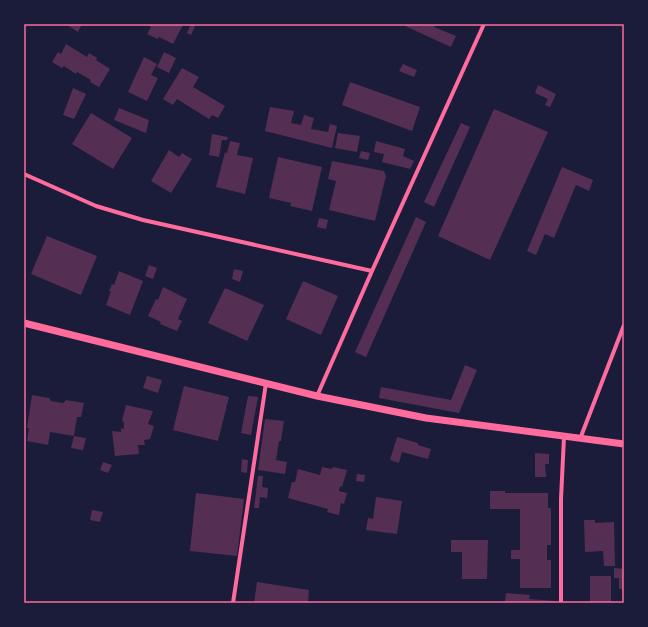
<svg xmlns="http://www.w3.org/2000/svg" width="648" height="627" viewBox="0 0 648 627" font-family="'Titillium Web',sans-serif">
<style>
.building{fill:#542f53}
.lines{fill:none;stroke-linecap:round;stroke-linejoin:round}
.minor{stroke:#ff6b9d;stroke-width:4}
.tertiary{stroke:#ff6b9d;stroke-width:7}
.neatline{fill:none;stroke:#ff6b9d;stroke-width:1.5}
</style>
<rect width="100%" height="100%" fill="#1b1b3a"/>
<path class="building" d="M68,24H82L78,32L67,25Z
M146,24H181L183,25L173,44L159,37L158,39L147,34L151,27Z
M191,24H196L191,35L187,33Z
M406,24H436L434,27L456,36L451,47L405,26Z
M66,44L87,57L89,53L97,58L96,60L110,69L99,87L90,82L91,80L77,72L76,74L64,66L62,68L52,62L58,52L61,54Z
M164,52L176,58L169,73L157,67Z
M144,57L157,64L151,75L158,78L147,101L128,92Z
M403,64L417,70L414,77L399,71Z
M182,68L199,77L193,87L225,106L218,118L212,115L209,119L177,99L173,105L163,99Z
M350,82L420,107L412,131L342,105Z
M538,85L556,94L550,107L545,105L548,99L535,93Z
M73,88L86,94L74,119L63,115Z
M270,107L294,111L291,123L301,125L304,115L314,118L311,129L328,132L330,124L337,126L332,148L265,131Z
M119,108L149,120L146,133L114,120Z
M494,109L548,132L490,260L438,236Z
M91,113L132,138L113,169L72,144Z
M461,123L470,127L434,207L424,202Z
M338,133L360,136L357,152L335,148Z
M212,134L228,137L227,140H222L219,157L209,155Z
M230,141L240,143L237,155L253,158L245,194L216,187L225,152L227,153Z
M376,141L405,149L403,156L414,161L410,169L382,162L384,154L374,152Z
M169,150L179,157L182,153L192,159L171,193L151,181Z
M361,151L370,153L368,160L359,158Z
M278,157L322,167L312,211L290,206L291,203L269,198Z
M332,161L384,171L386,176L375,221L329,210L336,181L328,179Z
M562,167L593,180L589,191L576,185L554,238L545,234L536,255L527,251Z
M416,217L426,222L366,357L355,352Z
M319,218L328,220L326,229L317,227Z
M47,236L97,256L81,295L31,274Z
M149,265L157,268L153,279L145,276Z
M234,269L243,271L240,282L232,279Z
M119,271L143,281L130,315L106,305L111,291H109L112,284L114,285Z
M303,281L338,296L321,335L286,319Z
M163,287L187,299L178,319L182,321L177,331L160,324L161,322L148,316L156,299L158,300Z
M225,288L264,305L247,341L208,323Z
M465,365L477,370L459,413L379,398L381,387L451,400Z
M147,376L162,380L158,393L143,388Z
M184,386L229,397L218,441L173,430Z
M32,395L49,398L51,401L63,403L66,400L84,403L81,417H77L74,436L50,432L48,445L27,441L29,428H27Z
M248,396L258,397L251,435L241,433Z
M126,405L153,411L148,424L154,426L150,439L144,440L145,445H138L139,454L115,456L112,431L121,432V428L124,429V422L122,421Z
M265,419L284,421L281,441H279L276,460L287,462L285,474L258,470Z
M74,436L86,438L83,450L71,448Z
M397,437L418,443V445L431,449L428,459L402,452L399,463L390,460Z
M535,453L549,454V464H545L546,477H535Z
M242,459L248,460L247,473L241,472Z
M103,462L112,465L108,473L100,470Z
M322,467L332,469L333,467L347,470L342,487L340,486L339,491L347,493L344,504L341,503L339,515L327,512L328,509L288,498L292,482H295L298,469L320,475Z
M357,474L365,475L364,482L356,481Z
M258,476H263L262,487L268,488L267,498L260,497L259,508H254Z
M490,491H505V493H548V508H551V545H547V560H551V588H520V559H511V550H520V509H490Z
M196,493L244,499L237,556L190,551Z
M376,497L402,501L397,534L366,530L368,518L373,519Z
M92,510L103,512L100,522L90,520Z
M584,520H595V523L614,522L615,566H604L603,551L585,552Z
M451,540H488L487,579H462V552H451Z
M614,568L624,569V589H619V578H614Z
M590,576H611V603H590Z
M257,582L309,590L308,603H254Z
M506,593L530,595L529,599L555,601V603H505Z"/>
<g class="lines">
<path class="minor" d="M24,174L96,206L143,220L372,271
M317,396L372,271L484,24
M580,439L624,325
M233,603L266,383
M561,603V499L564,437"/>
<path class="tertiary" d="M24,323L317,396L426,418L624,444"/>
</g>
<rect width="648" height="627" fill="none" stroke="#1b1b3a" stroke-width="50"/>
<rect x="25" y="25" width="598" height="577" class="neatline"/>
</svg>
